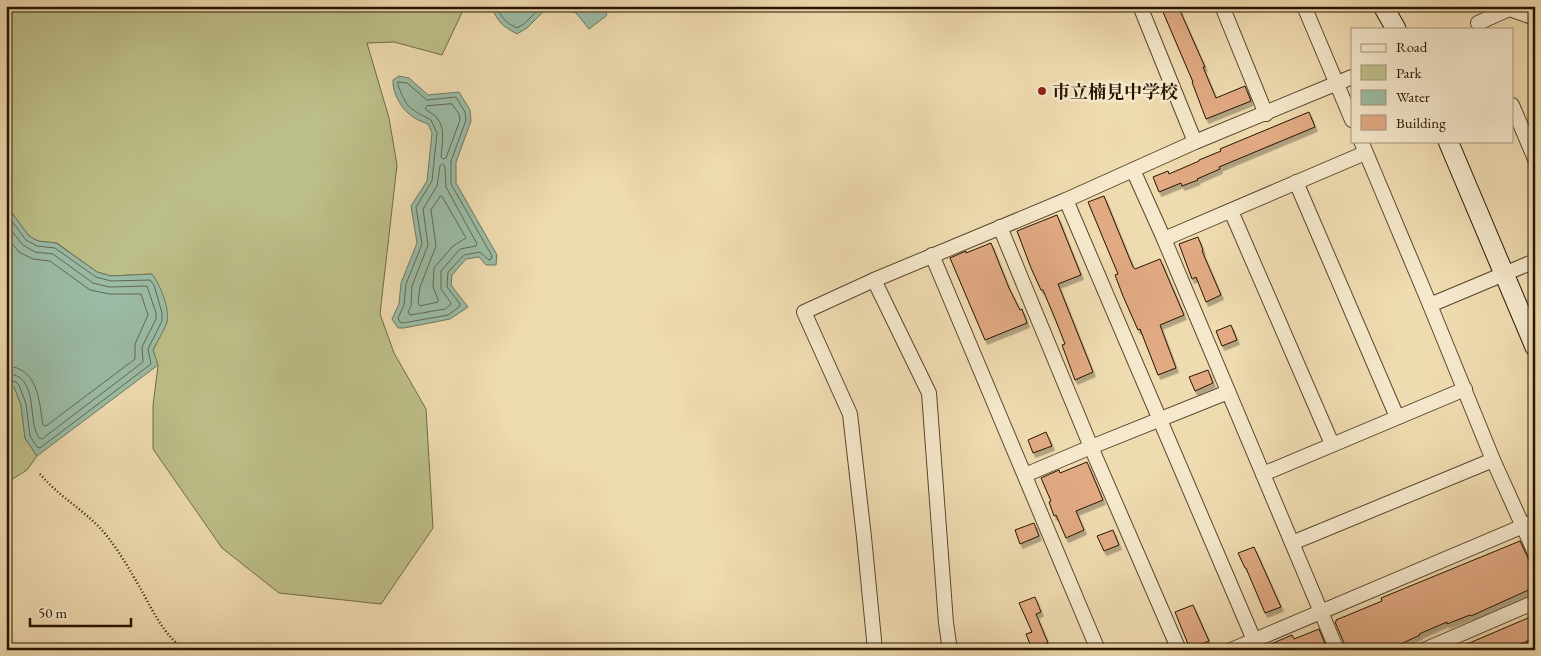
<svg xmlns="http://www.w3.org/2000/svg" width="1541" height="656" viewBox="0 0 1541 656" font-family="'EB Garamond','Noto Serif JP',serif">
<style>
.green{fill:#bdbf88;stroke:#726a44}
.water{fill:#9bbca6;stroke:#6d7964}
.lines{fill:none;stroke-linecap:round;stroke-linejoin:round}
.shore{stroke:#616853;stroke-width:1}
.building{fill:#e1aa83;stroke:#271500;filter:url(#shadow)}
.street-casing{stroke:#59462c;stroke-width:16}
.secondary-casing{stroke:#271500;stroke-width:21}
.path{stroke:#271500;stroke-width:2.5;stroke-dasharray:1 2.5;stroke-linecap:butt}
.street{stroke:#f5e8cc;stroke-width:14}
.secondary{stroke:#f5e8cc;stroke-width:19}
.poi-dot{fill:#8f2418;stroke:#f5e8cc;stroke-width:2}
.labels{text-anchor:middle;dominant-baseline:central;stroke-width:5;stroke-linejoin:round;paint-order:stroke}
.poi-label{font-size:18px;font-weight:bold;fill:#271500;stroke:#f5e8cc;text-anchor:start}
</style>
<defs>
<filter id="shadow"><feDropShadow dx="2.5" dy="4.5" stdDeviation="0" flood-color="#0004"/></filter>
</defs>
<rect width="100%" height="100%" fill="#efdbb0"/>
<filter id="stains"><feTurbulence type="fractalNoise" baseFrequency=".004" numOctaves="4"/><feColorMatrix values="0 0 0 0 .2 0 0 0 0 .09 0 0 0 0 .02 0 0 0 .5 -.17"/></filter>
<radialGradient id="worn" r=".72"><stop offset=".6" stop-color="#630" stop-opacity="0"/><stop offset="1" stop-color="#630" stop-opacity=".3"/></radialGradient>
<g class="green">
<polygon points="6,6 465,6 442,55 394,42 367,43 389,118 397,165 380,314 394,353 426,409 433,528 381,604 279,593 222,548 153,449 153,405 158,366 153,350 167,322 152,274 111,276 97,272 57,243 38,241 29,236 6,205"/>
<polygon points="6,384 14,386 21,405 25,438 37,456 27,470 6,483"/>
</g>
<g class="water">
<path d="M491 6H549L527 28 517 34C502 26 498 22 491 6Z"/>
<polygon points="556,6 608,6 606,16 589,29 576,13"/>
<path d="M399 76 409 78 428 95 459 92 470 110 471 121 456 162V183L497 255 496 265H486L479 257 466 259 452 275 451 285 468 307 450 319 404 328H398L392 319 399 304 401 283 417 243 411 206 427 181 432 133 428 124C423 122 417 120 413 117 402 110 392 93 393 80Z"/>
<path d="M6 205 29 236 38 241 56 243 97 272 111 276 152 274C160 284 170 309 167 322 164 331 157 342 153 350L158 365 37 456 25 438 21 405 14 387 6 384Z"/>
</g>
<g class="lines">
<g class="shore">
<path d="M496 6C501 17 506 23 517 28L524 24 542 6"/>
<path d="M398 82 407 83 427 100 456 97 465 112 466 120 451 161V184L492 256 491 259 489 260 480 252 464 255 448 272 447 287 460 304 459 307 448 315 403 323 400 322 398 318 404 305 406 284 422 244 416 207 432 181 437 133 431 120C409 108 407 109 398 85Z"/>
<path d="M452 104 459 114 460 120 446 158 443 159 441 157C442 144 446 129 437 118 434 113 428 113 425 108L427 106Z"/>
<polygon points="443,164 445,167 446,187 477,244 476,246 460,249 441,271 441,289 451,303 450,305 445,309 410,315 408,312 411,306 412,286 428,245 423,209 437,186 440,166"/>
<polygon points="441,196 443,198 466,238 453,246 434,268 433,287 438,299 438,302 420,306 418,303 420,287 436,246 431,210"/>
<polyline points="6,213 26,240 37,246 55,248 96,277 111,281 150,280 154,285 162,313 162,321 148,349 151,364 40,448 37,447 30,436 26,404 19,385 16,382 6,380"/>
<path d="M6 224 23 245 35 252 53 254 93 283 109 287 147 286 156 313V319L142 347 143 362 42 439 39 438C26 419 41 376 6 373"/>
<path d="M6 236 19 252 33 259 50 261 90 290 109 294H141L148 315 135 344V359L46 426 43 425C39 400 38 367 6 366"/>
</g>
</g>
<g class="building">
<polygon points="1175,6 1178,6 1205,67 1203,67 1216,98 1245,86 1251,101 1206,119 1192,82 1193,82 1163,12"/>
<polygon points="1309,112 1315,127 1219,167 1220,169 1197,179 1198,180 1182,186 1181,183 1159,192 1153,177 1168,171 1169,174 1199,161 1199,160 1221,151 1220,149"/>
<polygon points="1104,196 1133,267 1135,269 1160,259 1184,315 1160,325 1176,368 1158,375 1140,329 1138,330 1123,296 1115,275 1118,274 1088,202"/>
<polygon points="1057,215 1081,275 1058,284 1093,372 1075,380 1062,345 1065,344 1056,321 1043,290 1041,290 1031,268 1017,231"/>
<polygon points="1198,237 1203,250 1202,251 1221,295 1206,302 1196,277 1192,279 1179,244"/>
<polygon points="991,243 1009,288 1020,310 1022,309 1027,323 985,340 950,258 966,251 966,253"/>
<polygon points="1231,325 1237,340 1222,346 1216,331"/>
<polygon points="1208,370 1213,383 1195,391 1189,377"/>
<polygon points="1046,432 1052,446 1033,453 1028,440"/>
<polygon points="1087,462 1103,500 1076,511 1084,530 1066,538 1056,515 1054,516 1049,502 1051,501 1041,478 1059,470 1060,473"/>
<polygon points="1034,523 1039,536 1020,544 1015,530"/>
<polygon points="1113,530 1119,545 1104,551 1097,536"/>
<polygon points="1520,541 1535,573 1535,587 1471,616 1470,615 1447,624 1447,622 1419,634 1420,635 1388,650 1347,650 1335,622 1336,622 1336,620 1382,601 1381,598"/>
<polygon points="1254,547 1281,607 1265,613 1246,568 1245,568 1238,553"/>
<polygon points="1035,597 1041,612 1036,614 1048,643 1032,649 1026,634 1032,632 1019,603"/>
<polygon points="1193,605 1209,641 1190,649 1175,612"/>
<polygon points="1535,615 1535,637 1530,640 1506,650 1453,650"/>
<polygon points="1319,629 1327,649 1324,650 1257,650 1292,635 1294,639"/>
</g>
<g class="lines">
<g class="street-casing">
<g id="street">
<polyline points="1140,6 1195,142"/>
<polyline points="1222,6 1266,114"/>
<polyline points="1304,6 1352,120"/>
<polyline points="1478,23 1509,9 1535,18"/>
<polyline points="1512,105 1535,159"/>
<polyline points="1361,141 1430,305 1493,460 1535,553"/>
<polyline points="1133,170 1164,239 1337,650"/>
<polyline points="1296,182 1397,417"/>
<polyline points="1066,200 1254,640"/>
<polyline points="1231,211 1332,444"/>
<polyline points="1000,227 1091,447 1179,650"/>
<polyline points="1164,239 1365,153"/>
<polyline points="932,255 1098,650"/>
<polyline points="874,280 929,393 946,623 950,650"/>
<polyline points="1430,305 1535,261"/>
<polyline points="1263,474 1465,389"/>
<polyline points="1025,475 1091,447 1228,392"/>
<polyline points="1292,543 1493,460"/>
<polyline points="875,650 864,537 850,414 804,312 874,280 1066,200 1195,142 1352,77"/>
<polyline points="1231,650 1535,521"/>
<polyline points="1424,650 1535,602"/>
<polyline points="1531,650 1535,647"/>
</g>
</g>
<g class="secondary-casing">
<g id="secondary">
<polyline points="1383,6 1396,29"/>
<polyline points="1448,141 1535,347"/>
</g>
</g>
<path class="path" d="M40 474C60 498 88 512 107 536 121 554 133 575 144 595 155 615 165 636 185 650"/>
<use href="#street" class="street"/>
<use href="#secondary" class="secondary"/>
</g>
<circle class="poi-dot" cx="1042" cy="91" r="5"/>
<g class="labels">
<g class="poi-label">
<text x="1052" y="91">市立楠見中学校</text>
</g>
</g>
<rect width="1541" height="656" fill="none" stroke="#efdbb0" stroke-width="25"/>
<rect x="8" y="8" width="1526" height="641" fill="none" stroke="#271500" stroke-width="2.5"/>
<rect x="12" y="12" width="1516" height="631" fill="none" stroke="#271500"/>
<rect x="1351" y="28" width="162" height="115" fill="#f5e8cc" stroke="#a3947a"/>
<rect x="1361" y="44" width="25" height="8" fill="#f5e8cc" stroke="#a3947a"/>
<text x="1396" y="52" font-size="15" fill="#271500">Road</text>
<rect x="1361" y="65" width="25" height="15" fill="#bdbf88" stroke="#a3947a"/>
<text x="1396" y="78" font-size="15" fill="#271500">Park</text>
<rect x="1361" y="90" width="25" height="15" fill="#9bbca6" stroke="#a3947a"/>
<text x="1396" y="102" font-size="15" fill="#271500">Water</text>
<rect x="1361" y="115" width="25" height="15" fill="#e1aa83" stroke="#a3947a"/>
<text x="1396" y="128" font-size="15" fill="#271500">Building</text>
<path d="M30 618v8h101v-8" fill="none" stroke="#271500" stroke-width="2.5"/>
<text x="38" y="618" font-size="15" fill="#271500" stroke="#f5e8cc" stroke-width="4" paint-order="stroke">50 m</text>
<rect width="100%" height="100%" filter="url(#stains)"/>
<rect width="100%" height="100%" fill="url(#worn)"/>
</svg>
